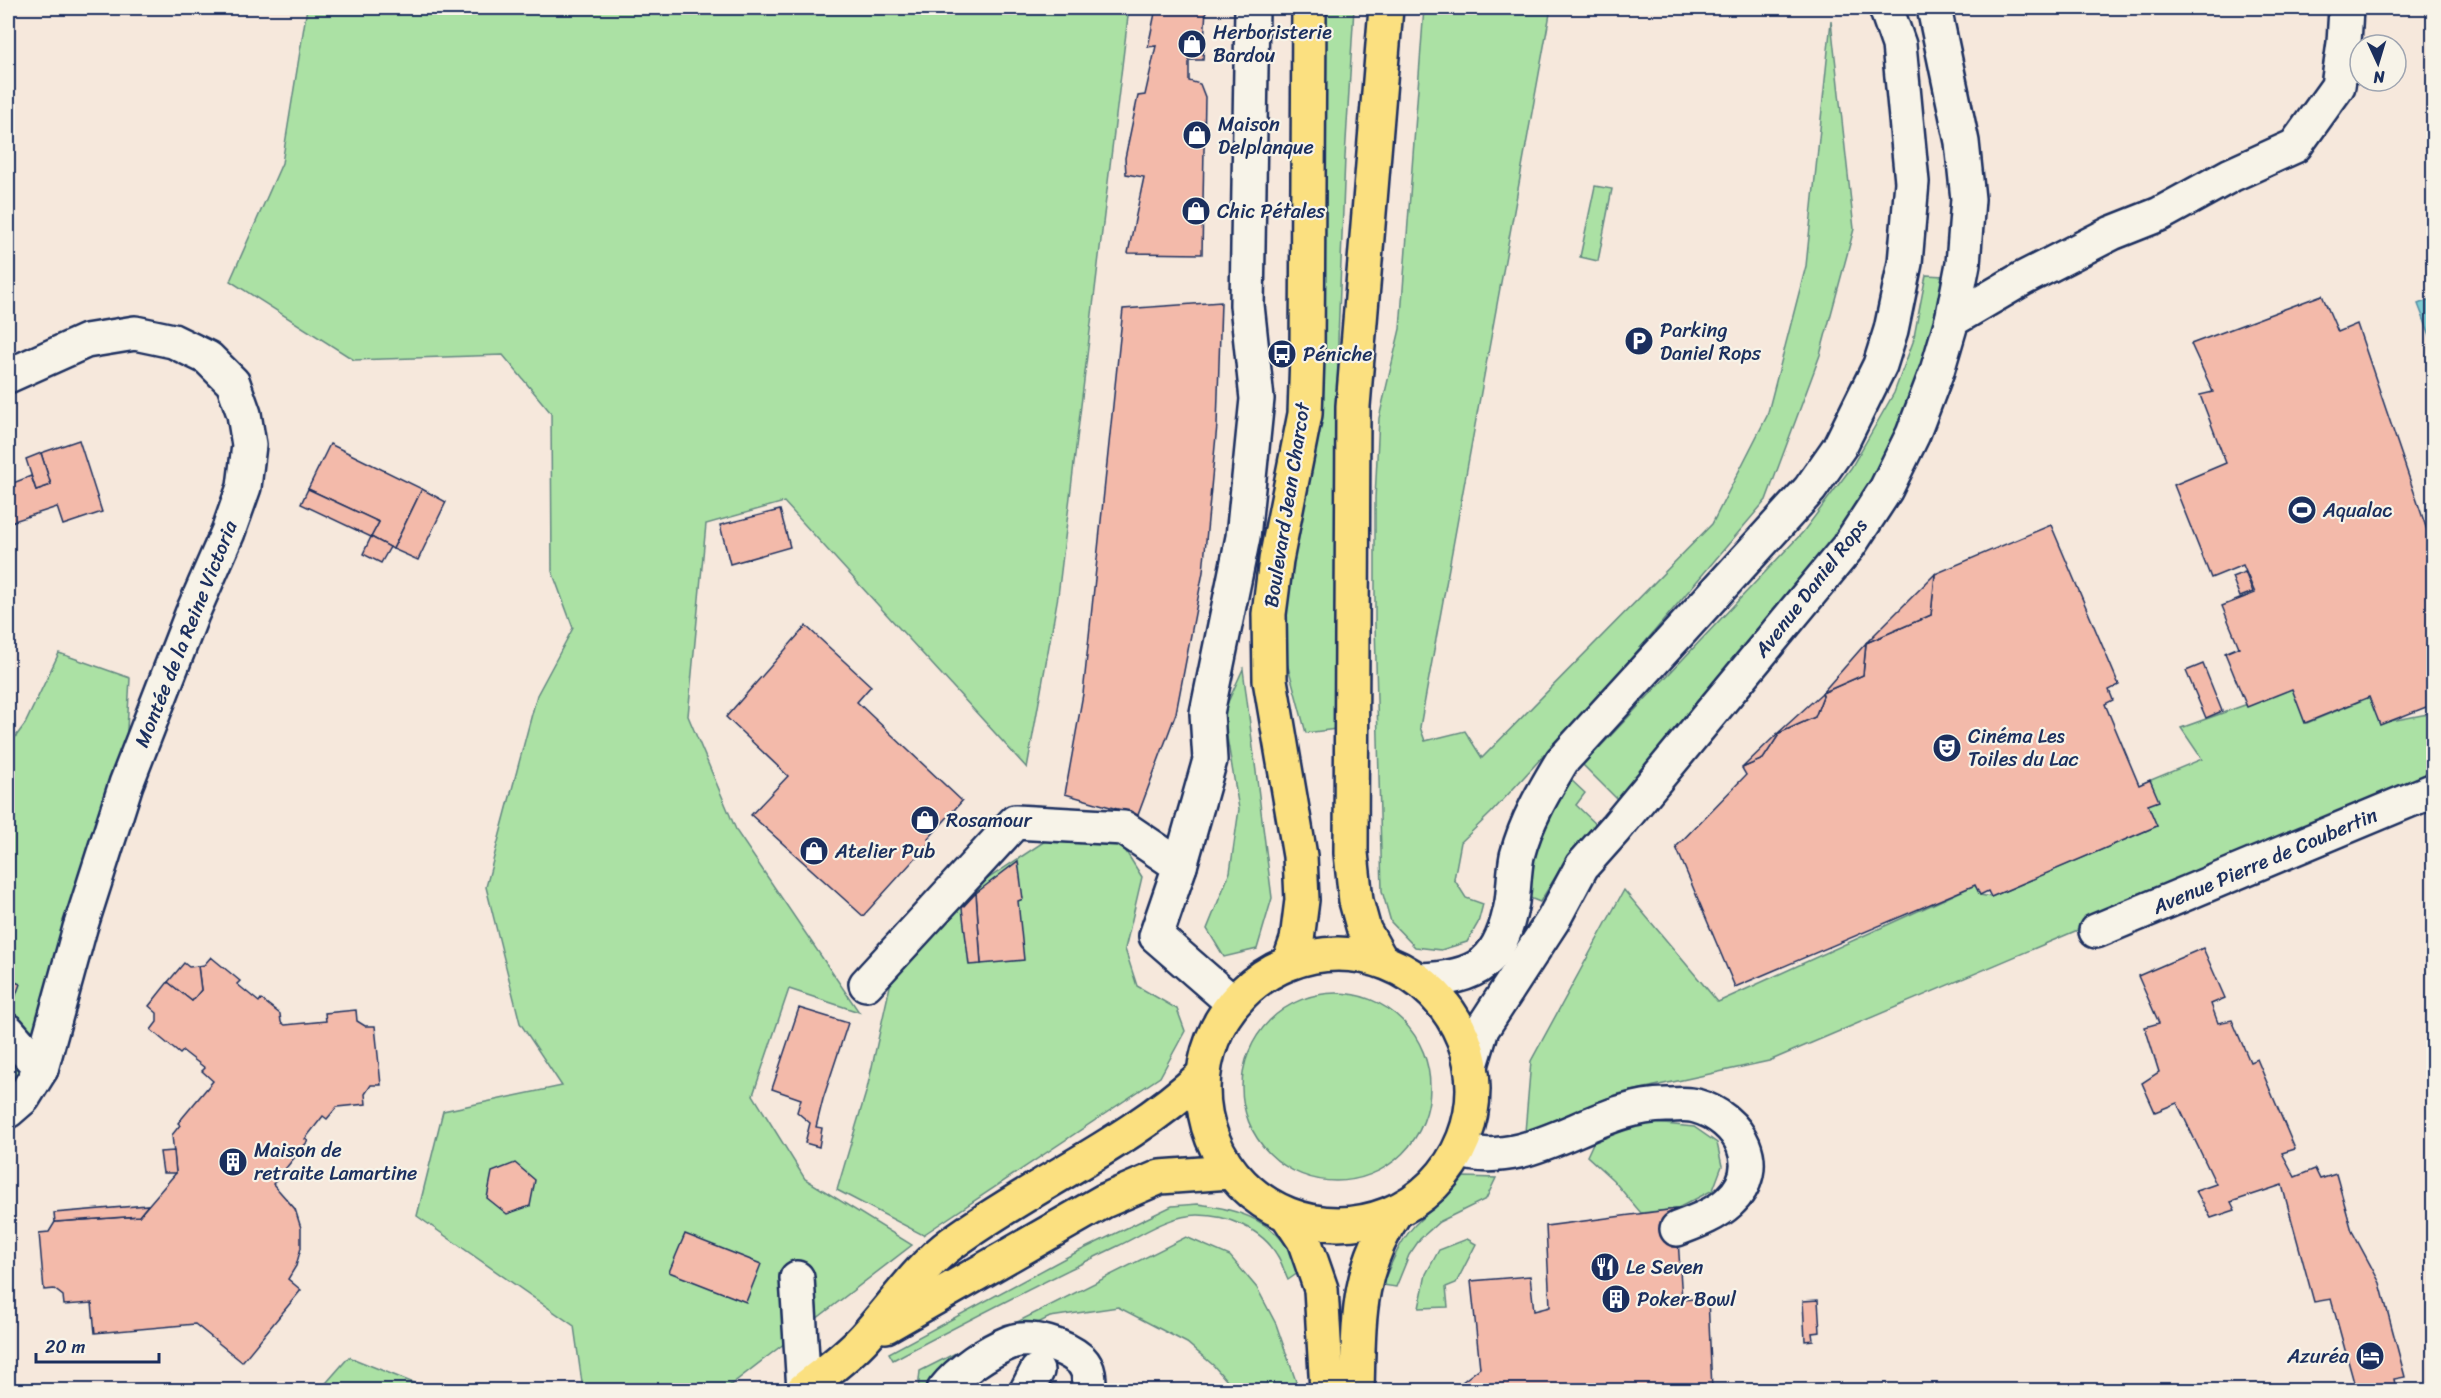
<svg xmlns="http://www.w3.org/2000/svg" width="2441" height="1398" viewBox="0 0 2441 1398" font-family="Sriracha,sans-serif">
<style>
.green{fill:#abe1a4;stroke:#638881;stroke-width:1.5}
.water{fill:#7ccdd2;stroke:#558ea4;stroke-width:1.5}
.building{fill:#f3baaa;stroke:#1b2f5e;stroke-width:1.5}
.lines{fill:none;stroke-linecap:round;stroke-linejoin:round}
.minor-casing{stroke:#1b2f5e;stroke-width:38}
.major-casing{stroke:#1b2f5e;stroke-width:38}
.minor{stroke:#f7f3e8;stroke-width:33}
.major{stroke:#fbe080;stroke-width:33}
.labels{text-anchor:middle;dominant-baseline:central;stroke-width:4.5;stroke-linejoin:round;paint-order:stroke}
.poi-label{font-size:20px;fill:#1b2f5e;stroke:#f7f3e8;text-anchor:start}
.street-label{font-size:20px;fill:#1b2f5e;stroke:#f7f3e8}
</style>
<rect width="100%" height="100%" fill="#f6e8dc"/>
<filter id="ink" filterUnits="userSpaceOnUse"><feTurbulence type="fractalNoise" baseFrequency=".0167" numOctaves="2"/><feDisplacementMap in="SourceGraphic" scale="12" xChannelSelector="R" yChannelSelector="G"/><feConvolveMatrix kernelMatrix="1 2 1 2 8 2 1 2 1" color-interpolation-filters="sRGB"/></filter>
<g filter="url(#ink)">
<g class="green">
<polygon points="307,8 1129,8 1058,596 1027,768 784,502 706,524 688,716 737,832 859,1012 789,989 753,1095 805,1179 912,1245 724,1390 583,1390 574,1326 417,1216 443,1111 562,1086 520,1023 486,887 537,695 573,628 552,571 551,413 503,355 354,360 230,281 282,163"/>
<polygon points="1323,8 1354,8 1345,157 1338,340 1336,729 1306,733 1287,663 1286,587"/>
<polygon points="1424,8 1551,8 1420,727 1425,741 1465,731 1482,758 1712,524 1767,416 1806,266 1831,21 1854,229 1820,355 1766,500 1618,674 1491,813 1461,842 1454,879 1466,898 1483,904 1478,923 1467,942 1441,950 1415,947 1391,922 1382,891 1375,624 1375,499 1379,418 1400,329"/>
<polygon points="1595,186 1612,189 1598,261 1580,257"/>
<polygon points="1926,275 1944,276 1937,333 1917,401 1853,526 1679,738 1617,799 1583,765 1803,532 1851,468 1894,393 1913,342"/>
<polygon points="59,653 130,678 123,798 45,1020 8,1096 8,747 25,724"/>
<polygon points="1243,669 1272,898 1257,949 1224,957 1207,929 1230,872 1239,809 1223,713"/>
<polygon points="2292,688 2307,723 2370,697 2381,723 2433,713 2433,775 2186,884 1769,1061 1618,1094 1525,1132 1531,1061 1624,890 1718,1002 1975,885 1980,895 1991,897 2157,826 2148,805 2158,800 2139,785 2202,759 2181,728"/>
<path d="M1569 778 1585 793 1576 805 1599 827 1559 871 1540 902 1525 896C1535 853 1543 815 1569 778Z"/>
<polygon points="1045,841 1120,842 1142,877 1125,949 1137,986 1177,1009 1185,1031 1160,1077 923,1235 837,1190 867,1089 892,977 954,901"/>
<circle cx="1336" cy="1087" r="94"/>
<polygon points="1644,1122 1694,1127 1717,1143 1722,1166 1713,1190 1676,1209 1641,1213 1613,1180 1587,1156 1594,1141"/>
<path d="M1464 1177 1496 1178 1486 1199 1439 1222 1420 1239 1409 1255 1396 1287 1382 1285C1392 1262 1401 1237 1420 1220 1437 1204 1449 1197 1464 1177Z"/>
<path d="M1198 1204C1230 1208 1269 1218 1287 1247 1292 1255 1295 1265 1298 1273L1288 1280C1284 1272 1282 1262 1277 1255 1262 1229 1227 1215 1198 1215 1170 1215 1143 1234 1118 1246 1042 1282 967 1321 893 1360L889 1353 1069 1256 1172 1206Z"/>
<polygon points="1186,1237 1230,1256 1257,1288 1276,1324 1299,1390 1235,1390 1213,1365 1187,1343 1118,1307 1050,1317 935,1373 926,1390 918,1390 920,1371"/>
<polygon points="1467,1239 1476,1244 1456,1283 1446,1287 1448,1307 1419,1308 1426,1274 1439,1250"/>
<polygon points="349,1357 431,1390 320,1390"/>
</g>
<polygon class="water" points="2433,298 2433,343 2418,304"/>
<g class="building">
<polygon points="1156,8 1206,8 1203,60 1189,60 1189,81 1200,84 1205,97 1202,254 1128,253 1144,177 1126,174 1125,158 1138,96 1145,95 1156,46 1148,47"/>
<polygon points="2322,295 2338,332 2357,324 2429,536 2434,534 2434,704 2380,725 2369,697 2305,723 2292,689 2247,707 2225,653 2239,647 2222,606 2255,593 2243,565 2211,578 2174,485 2226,463 2200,395 2213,392 2191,344"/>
<polygon points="1221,302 1217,425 1203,572 1176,713 1138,815 1065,794 1083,694 1123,309"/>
<polygon points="79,440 102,512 63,525 57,507 8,523 8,485 31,476 36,490 51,485 41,453"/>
<polygon points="330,444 422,489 393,549 371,537 379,522 308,489"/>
<polygon points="41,453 51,485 36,490 26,459"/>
<polygon points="308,489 379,522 371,537 301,504"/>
<polygon points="422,489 446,502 418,560 393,549"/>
<polygon points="780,510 790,547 730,564 720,525"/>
<polygon points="2051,525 2119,685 2109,690 2113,700 2105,704 2139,785 2150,780 2159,801 2148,805 2157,826 1991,897 1988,891 1980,895 1975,885 1735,987 1676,847 1746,775 1742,768 1763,759 1778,736 1777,734 1815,717 1823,696 1822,693 1863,675 1866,643 1931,615 1935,574"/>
<polygon points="371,537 390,547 381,563 363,554"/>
<polygon points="2245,572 2253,592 2240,597 2232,577"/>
<polygon points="1935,574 1931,615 1866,643"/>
<polygon points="806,626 871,686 857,702 962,801 928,839 931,841 863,916 751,815 788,776 726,717"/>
<polygon points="1866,643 1863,675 1822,693"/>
<polygon points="2203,664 2222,711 2206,718 2186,671"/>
<polygon points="1822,693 1823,696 1815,717 1777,734"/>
<polygon points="1777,734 1778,736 1763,759 1742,768"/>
<polygon points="1018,861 1023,899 1018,901 1024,960 981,964 976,893"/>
<polygon points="976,893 981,964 969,965 962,908"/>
<polygon points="2203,948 2225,998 2211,1004 2218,1023 2232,1020 2250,1062 2257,1059 2295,1149 2282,1153 2295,1177 2315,1169 2320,1179 2336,1174 2352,1231 2380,1283 2405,1377 2394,1379 2396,1390 2345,1390 2355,1386 2331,1299 2314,1302 2282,1185 2231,1202 2235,1210 2211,1218 2196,1191 2216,1184 2177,1103 2155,1112 2142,1083 2159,1072 2145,1027 2159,1023 2138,976"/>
<polygon points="211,957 240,981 237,984 259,1002 261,999 280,1014 281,1022 285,1025 326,1021 325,1013 356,1010 357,1021 365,1026 375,1026 381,1085 371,1085 365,1094 366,1104 337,1107 327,1119 323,1116 305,1139 308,1141 273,1184 295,1209 301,1228 301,1248 296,1266 288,1279 301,1290 242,1362 195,1324 95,1333 92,1303 64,1305 63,1296 54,1289 44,1290 39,1233 49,1232 55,1222 139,1216 176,1173 172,1135 180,1125 178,1123 213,1081 202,1071 205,1068 183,1051 180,1054 151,1030 157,1022 157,1013 149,1006 168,982 192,1001 201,990 198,966 204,965"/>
<polygon points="184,963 189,967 198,966 201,990 192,1001 168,982"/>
<polygon points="8,979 20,984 12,1006 8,1005"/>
<polygon points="799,1008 848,1023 823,1099 816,1127 822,1128 819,1147 805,1143 810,1123 797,1112 801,1099 772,1089"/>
<polygon points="174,1151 176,1173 163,1173 160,1152"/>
<polygon points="515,1163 535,1180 530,1206 507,1214 487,1198 492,1172"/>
<polygon points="148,1205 139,1216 55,1222 54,1213"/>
<polygon points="1676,1209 1682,1300 1708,1298 1712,1390 1452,1390 1480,1368 1471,1281 1530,1276 1534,1311 1550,1307 1546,1226"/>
<polygon points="685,1234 761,1264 746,1302 669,1272"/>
<polygon points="1818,1300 1820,1332 1812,1333 1813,1340 1805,1341 1803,1301"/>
</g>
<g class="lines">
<g class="minor-casing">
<g id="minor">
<polyline points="1952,320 2022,279 2112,233 2160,214 2231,175 2295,146 2338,86 2344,43 2346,8"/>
<polyline points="8,376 86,341 135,333 173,341 208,358 233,383 244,414 249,445 244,487 228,532 192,614 126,784 80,928 41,1069 23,1098 8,1111"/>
<polyline points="1180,866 1210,760 1207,713 1243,537 1257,399 1247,305 1252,8"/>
<polyline points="2096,931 2434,790"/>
<path d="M1419 980C1479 978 1501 962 1512 902 1514 887 1514 871 1517 856 1526 821 1544 791 1562 761L1810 489 1840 446 1880 365 1891 330 1905 263 1912 182 1899 45 1886 8"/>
<polyline points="866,984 1015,822 1124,828 1180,866 1156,936 1233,1003"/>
<polyline points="8,1031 41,1069"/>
<polyline points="1472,1062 1482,1029 1553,920 1582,866 1615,829 1848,547 1886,489 1913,434 1937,371 1952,320 1963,264 1968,199 1962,142 1934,8"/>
<path d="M1460 1151C1534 1171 1595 1104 1668 1105 1677 1105 1687 1103 1696 1106 1740 1118 1767 1167 1729 1202 1715 1215 1695 1222 1677 1229"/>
<polyline points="797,1278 804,1390"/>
<path d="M944 1390C960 1370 986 1352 1011 1342 1031 1335 1065 1346 1081 1360 1089 1368 1090 1380 1088 1390"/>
<polyline points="1027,1390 1037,1371"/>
</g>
</g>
<g class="major-casing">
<g id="major">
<circle cx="1338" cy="1089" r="135"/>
<polyline points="1381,960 1364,930 1356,901 1351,853 1353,406 1386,8"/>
<polyline points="1289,963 1297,940 1302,900 1300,856 1270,680 1269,614 1276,560 1305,414 1307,355 1309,8"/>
<polyline points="1288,1216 1304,1240 1321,1289 1327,1390"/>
<polyline points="886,1326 1104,1201 1160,1177 1230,1172"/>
<path d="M803 1390C824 1373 847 1357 865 1337 894 1305 918 1268 952 1243 1034 1183 1129 1144 1203 1075"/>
<path d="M1357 1390C1359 1323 1356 1272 1395 1213"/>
</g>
</g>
<use href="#minor" class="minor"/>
<use href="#major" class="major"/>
</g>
</g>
<defs>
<g id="shop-disc" transform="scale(1.5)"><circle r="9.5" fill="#1b2f5e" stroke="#f7f3e8"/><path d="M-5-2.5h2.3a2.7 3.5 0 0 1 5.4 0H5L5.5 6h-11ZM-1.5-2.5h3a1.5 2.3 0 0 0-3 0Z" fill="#fff"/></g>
<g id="parking-disc" transform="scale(1.5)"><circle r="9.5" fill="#1b2f5e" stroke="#f7f3e8"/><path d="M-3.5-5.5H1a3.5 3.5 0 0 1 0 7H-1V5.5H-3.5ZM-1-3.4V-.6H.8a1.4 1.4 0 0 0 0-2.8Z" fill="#fff"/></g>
<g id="bus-disc" transform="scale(1.5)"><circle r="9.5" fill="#1b2f5e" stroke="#f7f3e8"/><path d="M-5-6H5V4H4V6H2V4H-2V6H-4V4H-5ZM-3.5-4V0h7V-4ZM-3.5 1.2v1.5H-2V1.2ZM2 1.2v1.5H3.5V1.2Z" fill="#fff"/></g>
<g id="stadium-disc" transform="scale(1.5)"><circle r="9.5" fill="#1b2f5e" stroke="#f7f3e8"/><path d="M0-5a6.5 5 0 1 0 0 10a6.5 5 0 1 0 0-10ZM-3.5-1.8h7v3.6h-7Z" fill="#fff"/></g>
<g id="theatre-disc" transform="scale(1.5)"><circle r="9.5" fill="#1b2f5e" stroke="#f7f3e8"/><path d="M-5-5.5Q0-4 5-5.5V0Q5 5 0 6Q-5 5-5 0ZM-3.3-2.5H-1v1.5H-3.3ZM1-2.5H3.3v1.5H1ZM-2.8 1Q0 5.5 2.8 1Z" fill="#fff"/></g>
<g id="building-disc" transform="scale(1.5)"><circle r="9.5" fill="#1b2f5e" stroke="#f7f3e8"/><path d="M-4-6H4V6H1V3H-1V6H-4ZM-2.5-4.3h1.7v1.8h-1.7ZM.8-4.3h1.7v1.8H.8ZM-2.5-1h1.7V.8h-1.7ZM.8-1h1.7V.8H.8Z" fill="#fff"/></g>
<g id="restaurant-disc" transform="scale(1.5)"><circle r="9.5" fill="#1b2f5e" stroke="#f7f3e8"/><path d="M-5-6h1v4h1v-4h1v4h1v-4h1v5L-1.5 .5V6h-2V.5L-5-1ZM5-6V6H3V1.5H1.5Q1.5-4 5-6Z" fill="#fff"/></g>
<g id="hotel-disc" transform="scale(1.5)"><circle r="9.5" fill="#1b2f5e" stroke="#f7f3e8"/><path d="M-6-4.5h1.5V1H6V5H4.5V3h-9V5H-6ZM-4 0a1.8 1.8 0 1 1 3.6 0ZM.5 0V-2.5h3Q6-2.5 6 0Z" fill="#fff"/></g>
</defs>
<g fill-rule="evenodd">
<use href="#shop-disc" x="1192" y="44"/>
<use href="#shop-disc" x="1197" y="135"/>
<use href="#shop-disc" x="1196" y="211"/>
<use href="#parking-disc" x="1639" y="341"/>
<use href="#bus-disc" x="1282" y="354"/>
<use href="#stadium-disc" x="2302" y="510"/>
<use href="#theatre-disc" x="1947" y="748"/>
<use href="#shop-disc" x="925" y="820"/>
<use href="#shop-disc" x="814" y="851"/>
<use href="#building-disc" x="233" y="1162"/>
<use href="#restaurant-disc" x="1605" y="1267"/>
<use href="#building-disc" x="1616" y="1299"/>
<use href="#hotel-disc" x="2370" y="1356"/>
</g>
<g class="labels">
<g class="poi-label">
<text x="1213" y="32">Herboristerie<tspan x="1213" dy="23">Bardou</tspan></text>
<text x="1218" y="124">Maison<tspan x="1218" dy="23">Delplanque</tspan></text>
<text x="1217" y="211">Chic Pétales</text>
<text x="1660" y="330">Parking<tspan x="1660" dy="23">Daniel Rops</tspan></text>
<text x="1303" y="354">Péniche</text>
<text x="2323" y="510">Aqualac</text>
<text x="1968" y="736">Cinéma Les<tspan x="1968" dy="23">Toiles du Lac</tspan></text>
<text x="946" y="820">Rosamour</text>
<text x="835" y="851">Atelier Pub</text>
<text x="254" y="1150">Maison de<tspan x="254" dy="23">retraite Lamartine</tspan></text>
<text x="1626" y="1267">Le Seven</text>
<text x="1637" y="1299">Poker Bowl</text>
<text x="2349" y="1356" text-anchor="end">Azuréa</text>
</g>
<g class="street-label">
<text transform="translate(1287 505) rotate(-81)">Boulevard Jean Charcot</text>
<text transform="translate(1811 588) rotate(-52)">Avenue Daniel Rops</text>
<text transform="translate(186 634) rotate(-68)">Montée de la Reine Victoria</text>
<text transform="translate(2265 861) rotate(-23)">Avenue Pierre de Coubertin</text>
</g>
</g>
<rect width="2441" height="1398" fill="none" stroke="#f7f3e8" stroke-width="30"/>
<rect x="15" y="15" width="2411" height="1368" fill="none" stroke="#1b2f5e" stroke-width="2" filter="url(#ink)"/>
<g transform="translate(2378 63) rotate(176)"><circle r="28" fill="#f7f3e8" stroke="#9fa5b1" stroke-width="1.5"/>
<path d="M0-4.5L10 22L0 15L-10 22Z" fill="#1b2f5e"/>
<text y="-9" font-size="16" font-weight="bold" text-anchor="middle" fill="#1b2f5e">N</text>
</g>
<path d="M36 1353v9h123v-9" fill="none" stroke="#1b2f5e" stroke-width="3"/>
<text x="45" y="1353" font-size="18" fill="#1b2f5e" stroke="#f7f3e8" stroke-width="4.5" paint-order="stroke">20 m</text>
</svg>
